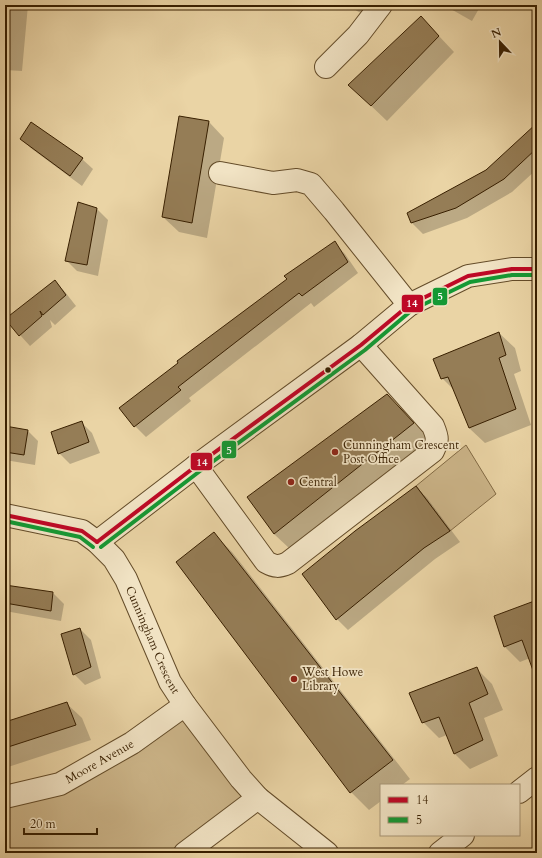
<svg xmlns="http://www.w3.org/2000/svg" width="542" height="858" viewBox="0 0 542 858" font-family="Cardo,serif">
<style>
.green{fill:#ccb589;stroke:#826a44}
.shadow{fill:#0003}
.building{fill:#957d56;stroke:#381f00}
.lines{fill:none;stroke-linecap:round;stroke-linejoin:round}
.minor-casing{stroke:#644c29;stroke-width:24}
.minor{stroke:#f1e3c4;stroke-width:22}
.bus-1-casing{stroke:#f1e3c4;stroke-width:7}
.bus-2-casing{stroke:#f1e3c4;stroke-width:7}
.bus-1{stroke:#be0826;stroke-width:4}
.bus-2{stroke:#149934;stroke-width:4}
.bus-dot{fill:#381f00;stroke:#f1e3c4;stroke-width:1.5}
.poi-dot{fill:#8f2418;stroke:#f1e3c4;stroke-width:1.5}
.labels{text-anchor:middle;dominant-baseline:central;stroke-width:3.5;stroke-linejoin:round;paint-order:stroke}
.poi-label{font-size:12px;fill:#381f00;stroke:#f1e3c4;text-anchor:start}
.street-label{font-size:12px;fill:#381f00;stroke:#f1e3c4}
.line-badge{stroke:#f1e3c4;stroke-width:1.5}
.badge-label{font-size:11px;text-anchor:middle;font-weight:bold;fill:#fff}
</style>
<rect width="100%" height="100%" fill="#ead4a5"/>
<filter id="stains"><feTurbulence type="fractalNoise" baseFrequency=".005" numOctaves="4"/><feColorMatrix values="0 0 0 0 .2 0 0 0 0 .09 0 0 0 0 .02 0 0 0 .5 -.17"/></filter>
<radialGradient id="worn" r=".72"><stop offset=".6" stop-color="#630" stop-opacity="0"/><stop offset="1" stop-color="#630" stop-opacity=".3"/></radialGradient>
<g class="green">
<polygon points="466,445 496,494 450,531 416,486"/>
<polygon points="185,705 258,798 185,853 5,853 5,797 60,783"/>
</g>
<g class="shadow">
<polygon points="5,5 28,5 22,71 5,70"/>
<polygon points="347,5 377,5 369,18"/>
<polygon points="446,5 481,5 472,21 449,8"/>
<polygon points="421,17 454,52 387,121 365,100"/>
<polygon points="180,117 209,122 224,138 207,238 179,232 163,217"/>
<polygon points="5,119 7,121 5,133"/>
<polygon points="21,139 82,159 93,169 82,186 32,149"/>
<polygon points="537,139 537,169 512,192 467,218 423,234 412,223 408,214 487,171"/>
<polygon points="97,209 108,220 98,276 77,271 66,260"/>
<polygon points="334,243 345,254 358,273 314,307 311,303 189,398 191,401 146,437 135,426 288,279"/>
<polygon points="55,281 65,292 76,306 55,325 50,320 52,327 30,346 20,335"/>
<polygon points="499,333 515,348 521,371 514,374 531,425 485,443 469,428 455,391 442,378"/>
<polygon points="387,395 429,439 290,549 274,534 248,498"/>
<polygon points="81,422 92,433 100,453 70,464 59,453"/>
<polygon points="5,427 27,430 38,441 35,465 5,460"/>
<polygon points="416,487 427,498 460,542 435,559 348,630 337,619"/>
<polygon points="214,534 232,552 410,779 402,785 381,785 381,801 369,810 351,792"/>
<polygon points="5,586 53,593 64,604 61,621 5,611"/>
<polygon points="537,601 537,677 530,658 520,662 505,647"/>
<polygon points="80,629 91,640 101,678 85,685 74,674"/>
<polygon points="477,669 492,684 503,710 484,718 498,756 470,769 455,754 447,735 439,738 423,722"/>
<polygon points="66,703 82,718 91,740 5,768 5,723"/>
</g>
<g class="building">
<polygon points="421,16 439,36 371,106 348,85"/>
<polygon points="179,116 209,121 192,223 162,217"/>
<polygon points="31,122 83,158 70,176 20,139"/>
<polygon points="537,123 537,148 504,179 456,208 411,223 407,213 486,170"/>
<polygon points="78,202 97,208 87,265 65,261"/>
<polygon points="335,241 348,262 302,296 299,293 178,387 181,390 134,427 119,408 178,363 177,361 287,279 284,276"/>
<polygon points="55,280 66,295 43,315 40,311 42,316 19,336 5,319"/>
<polygon points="499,332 506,355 499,358 516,409 469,428 448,377 441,379 433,359"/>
<polygon points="387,394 414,423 274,534 247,497"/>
<polygon points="82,421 89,442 58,454 51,432"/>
<polygon points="5,426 28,430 24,455 5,452"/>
<polygon points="416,486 450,531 424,548 336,620 302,574 355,531"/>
<polygon points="214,532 393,760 350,793 176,562"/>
<polygon points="5,585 53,592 51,611 5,603"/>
<polygon points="537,600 537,676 535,676 522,640 504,647 494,616"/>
<polygon points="80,628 91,667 73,675 61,634"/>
<polygon points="477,667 488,694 469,703 483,740 454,754 439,717 422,723 409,693"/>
<polygon points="67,702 76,725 5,748 5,722"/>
</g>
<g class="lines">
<g class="minor-casing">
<g id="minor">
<polyline points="326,67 358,35 381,5"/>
<polyline points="220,173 273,183 297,180 311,184 334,211 409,305"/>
<path d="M196 466 266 562C275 567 279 567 288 563L433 451C438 440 438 438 433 426L361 345"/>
<path id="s1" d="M5 515 82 531 97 542 114 559 126 579 170 682 185 705 241 779 258 798 327 853"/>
<polyline points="97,542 196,466 361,345 409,305 468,276 512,269 537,269"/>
<polyline points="519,792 537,778"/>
<path id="s2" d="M5 797 60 784 132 743 185 705"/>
<polyline points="185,853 258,798"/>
<polyline points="440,853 463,835"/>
</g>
</g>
<use href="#minor" class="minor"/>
<g class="bus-1-casing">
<g id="bus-1">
<polyline points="5,515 82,531 97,542"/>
<polyline points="97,542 196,466 361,345 409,305 468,276 512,269 537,269"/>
</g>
</g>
<g class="bus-2-casing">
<g id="bus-2">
<polyline points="5,521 80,537 93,547"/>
<polyline points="101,547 200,471 365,350 412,310 470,282 512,275 537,275"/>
</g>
</g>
<use href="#bus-1" class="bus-1"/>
<use href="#bus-2" class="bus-2"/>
</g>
<circle class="bus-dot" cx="328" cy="370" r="3.5"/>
<g class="poi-dot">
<circle cx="335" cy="452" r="4"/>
<circle cx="291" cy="482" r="4"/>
<circle cx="294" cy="679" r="4"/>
</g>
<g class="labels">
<g class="poi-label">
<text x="343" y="445">Cunningham Crescent<tspan x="343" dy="14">Post Office</tspan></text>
<text x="299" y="482">Central</text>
<text x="302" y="672">West Howe<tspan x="302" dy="14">Library</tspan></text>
</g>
<g class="street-label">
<text stroke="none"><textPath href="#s1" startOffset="211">Cunningham Crescent</textPath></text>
<text stroke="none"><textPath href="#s2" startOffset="102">Moore Avenue</textPath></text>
</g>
</g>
<g class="line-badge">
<rect x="432" y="287" width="16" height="19" rx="4" fill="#149934"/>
<rect x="401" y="294" width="23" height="19" rx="4" fill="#be0826"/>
<rect x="221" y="440" width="16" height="19" rx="4" fill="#149934"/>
<rect x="190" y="452" width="23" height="19" rx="4" fill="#be0826"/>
</g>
<g class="badge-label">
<text x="440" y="300">5</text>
<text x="412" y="307">14</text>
<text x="229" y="454">5</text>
<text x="202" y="466">14</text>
</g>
<rect width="542" height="858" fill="none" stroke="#ead4a5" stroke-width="20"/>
<rect x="6" y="6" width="530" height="846" fill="none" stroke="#381f00" stroke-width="2"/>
<rect x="10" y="10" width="522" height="838" fill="none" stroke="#381f00"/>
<rect x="380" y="784" width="140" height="52" fill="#f1e3c4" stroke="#a79576"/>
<rect x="388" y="797" width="20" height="6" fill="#be0826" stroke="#a79576"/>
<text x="416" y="804" font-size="12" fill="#381f00">14</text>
<rect x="388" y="817" width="20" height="6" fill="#149934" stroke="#a79576"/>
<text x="416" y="824" font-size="12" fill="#381f00">5</text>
<g transform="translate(500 42) rotate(338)" stroke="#f1e3c4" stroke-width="3" paint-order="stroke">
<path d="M0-3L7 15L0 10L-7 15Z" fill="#381f00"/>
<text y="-6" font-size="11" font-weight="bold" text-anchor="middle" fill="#381f00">N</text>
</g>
<path d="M24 828v6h73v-6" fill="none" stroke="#381f00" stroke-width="2"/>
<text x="30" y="828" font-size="12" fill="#381f00" stroke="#f1e3c4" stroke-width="3" paint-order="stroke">20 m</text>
<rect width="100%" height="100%" filter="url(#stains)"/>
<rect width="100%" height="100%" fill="url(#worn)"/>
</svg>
